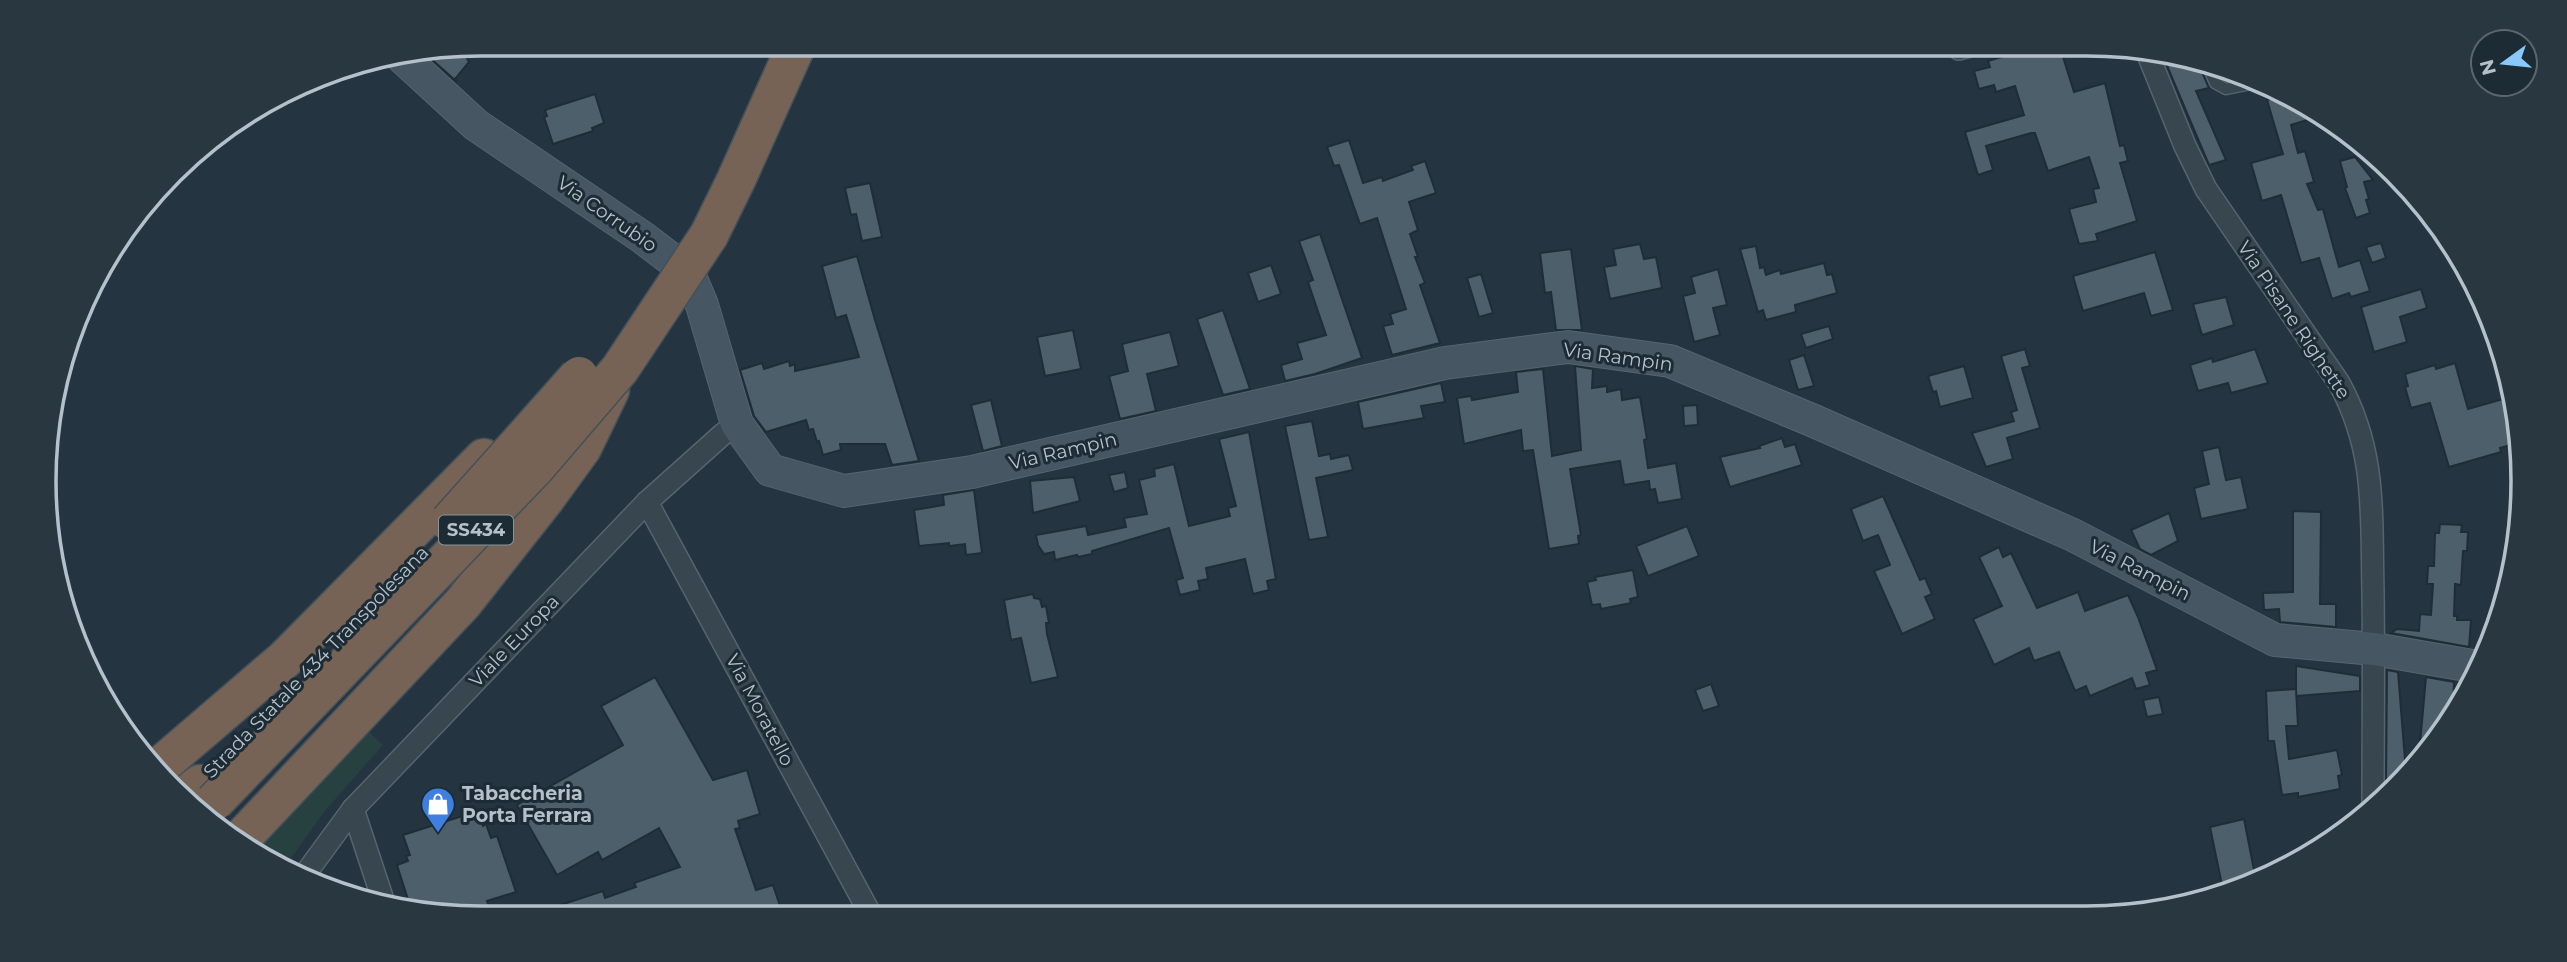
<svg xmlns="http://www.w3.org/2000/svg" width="2567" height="962" viewBox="0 0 2567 962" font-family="Montserrat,sans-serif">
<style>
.green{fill:#26413f}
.building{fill:#4d5f6b;stroke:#1f2d37;stroke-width:2}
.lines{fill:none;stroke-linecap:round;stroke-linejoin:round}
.lane-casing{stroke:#56646d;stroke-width:13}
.street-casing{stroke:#56646d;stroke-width:24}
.secondary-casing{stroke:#56646d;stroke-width:34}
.highway-casing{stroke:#43515a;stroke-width:41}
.lane{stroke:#38464f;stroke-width:10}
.street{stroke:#38464f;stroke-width:21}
.secondary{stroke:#465663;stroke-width:32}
.highway{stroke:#766355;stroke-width:38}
.highway-bridge-casing{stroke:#43515a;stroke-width:41;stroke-linecap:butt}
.highway-bridge{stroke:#766355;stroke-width:38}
.labels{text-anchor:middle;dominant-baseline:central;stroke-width:6;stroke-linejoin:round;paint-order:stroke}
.shield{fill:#1d2b35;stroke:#87949d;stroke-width:2}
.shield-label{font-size:18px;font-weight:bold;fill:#b5c1ca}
.street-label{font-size:19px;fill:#b5c1ca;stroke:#1d2b35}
.poi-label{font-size:19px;font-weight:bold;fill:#b5c1ca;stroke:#1d2b35;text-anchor:start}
.rim{fill:none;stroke:#b5c1ca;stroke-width:3.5}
</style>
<rect width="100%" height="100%" fill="#243440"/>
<polygon class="green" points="360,723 383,745 324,812 287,864 247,844"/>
<g class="building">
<polygon points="2045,44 2059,44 2074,92 2105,83 2120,146 2124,145 2128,161 2120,163 2137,221 2096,234 2098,241 2079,244 2069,209 2096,202 2093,189 2099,188 2089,157 2048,171 2035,133 2031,133 1986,146 1993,170 1978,175 1965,132 2024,115 2015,86 1996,92 1994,85 1979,89 1974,71 1990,67 1988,61"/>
<polygon points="461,47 469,62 455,79 457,82 427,55 431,52"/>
<polygon points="2162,54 2199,59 2199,65 2209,88 2196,91 2226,160 2209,165"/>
<polygon points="2217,67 2239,78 2227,81 2221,77"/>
<polygon points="595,94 604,123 592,128 593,131 553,144 544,117 547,116 545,110"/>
<polygon points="2277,97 2317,117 2291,125 2298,153 2305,151 2314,182 2307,184 2318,210 2323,209 2339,267 2360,260 2370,291 2351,297 2349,293 2332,299 2319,258 2301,263 2281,195 2262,201 2251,163 2283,154 2267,100"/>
<polygon points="1349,140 1363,183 1382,177 1383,181 1413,170 1411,166 1425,161 1436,193 1409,202 1418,230 1410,234 1418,257 1415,257 1425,283 1420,285 1440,343 1392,355 1383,326 1393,324 1390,314 1406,309 1377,218 1360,224 1339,165 1334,166 1327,147"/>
<polygon points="2355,157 2373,180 2364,182 2369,199 2366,200 2370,213 2356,218 2345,188 2347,187 2340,161"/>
<polygon points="870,183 882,237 862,241 856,214 851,215 845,188"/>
<polygon points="1320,234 1362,358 1315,374 1285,381 1281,365 1302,359 1297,343 1326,335 1308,282 1313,280 1299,241"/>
<polygon points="2381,243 2386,258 2372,263 2366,247"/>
<polygon points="1640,244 1644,259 1656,257 1662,288 1610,299 1604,267 1616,265 1613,249"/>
<polygon points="1756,246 1760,268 1764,267 1766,275 1780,270 1781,274 1824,263 1827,275 1832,274 1837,293 1795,305 1796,312 1766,320 1763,310 1758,312 1740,249"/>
<polygon points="1571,249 1582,330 1556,330 1551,292 1545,293 1540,253"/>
<polygon points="2155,252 2173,310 2151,316 2144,293 2083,311 2073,276"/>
<polygon points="857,256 875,320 919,461 892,465 885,444 840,444 841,450 823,455 819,441 817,442 813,429 809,430 806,420 766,432 754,416 740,370 762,363 764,369 789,361 790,366 795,364 795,371 859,357 846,315 836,318 822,266"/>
<polygon points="1271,265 1281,294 1258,302 1248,273"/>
<polygon points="1718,269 1727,305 1713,308 1720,335 1694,342 1683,296 1695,293 1691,277"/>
<polygon points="1481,274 1493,313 1479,317 1467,278"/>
<polygon points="2421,289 2427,308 2400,317 2407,342 2374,352 2361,307"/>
<polygon points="2226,297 2234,325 2202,335 2193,304"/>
<polygon points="1223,310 1250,389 1223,395 1197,319"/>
<polygon points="1829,326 1833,339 1806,348 1801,334"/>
<polygon points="1073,330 1081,369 1045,376 1037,337"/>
<polygon points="1170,332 1179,366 1147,374 1156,411 1120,419 1109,376 1128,371 1122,344"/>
<polygon points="2025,349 2030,366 2022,368 2040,428 2007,438 2013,459 1986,467 1972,433 2014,421 2011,412 2017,410 2001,356"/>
<polygon points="2255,349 2268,383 2231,393 2228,383 2198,391 2190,365 2212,358 2213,362"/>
<polygon points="1804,355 1814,386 1798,390 1789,360"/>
<polygon points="2455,363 2468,409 2510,397 2520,424 2518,443 2500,448 2501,452 2449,467 2430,403 2411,408 2405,387 2408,386 2405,374 2435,365 2436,369"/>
<polygon points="1575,366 1593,369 1592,388 1607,386 1607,392 1621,389 1622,400 1640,397 1647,439 1644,440 1648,468 1676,463 1682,499 1658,503 1655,489 1650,490 1649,481 1624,485 1620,461 1570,469 1581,535 1578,536 1579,544 1549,549 1533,450 1523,451 1521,430 1464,444 1457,398 1471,396 1472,400 1518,392 1516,372 1543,369 1552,456 1581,450"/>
<polygon points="1964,366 1973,398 1940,407 1936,391 1933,392 1928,376"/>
<polygon points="1441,383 1445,402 1421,406 1424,418 1363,429 1358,402"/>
<polygon points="991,400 1002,446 983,451 971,405"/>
<polygon points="1697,405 1698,425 1684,426 1683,406"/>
<polygon points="1312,421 1319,456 1330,454 1331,459 1349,455 1353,470 1316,478 1328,537 1309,540 1285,426"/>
<polygon points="1249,432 1276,579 1267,581 1269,590 1253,594 1245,559 1206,568 1208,579 1198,581 1200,590 1180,595 1176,580 1183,578 1169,528 1092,551 1092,554 1078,557 1077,555 1055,560 1054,552 1044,554 1038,545 1036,535 1086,526 1088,535 1126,527 1124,518 1147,514 1139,480 1155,476 1154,469 1174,464 1189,526 1230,516 1228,508 1236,506 1219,439"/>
<polygon points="1782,438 1785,447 1795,444 1802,465 1730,487 1720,457 1760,448 1759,446"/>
<polygon points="2219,447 2226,480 2241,477 2248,509 2201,519 2194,488 2209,484 2202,451"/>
<polygon points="1125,472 1128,488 1114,492 1109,475"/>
<polygon points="1074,477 1080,501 1033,513 1030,481"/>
<polygon points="974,490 982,553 966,555 965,544 949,546 949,543 919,546 914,510 944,505 943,495"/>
<polygon points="1883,496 1920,580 1925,578 1932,594 1925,597 1935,619 1902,634 1874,571 1890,565 1878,535 1863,541 1851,509"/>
<polygon points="2293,511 2321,512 2320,604 2336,604 2336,627 2280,622 2279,609 2264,610 2263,593 2293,592"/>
<polygon points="2169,513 2178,541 2151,555 2140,549 2131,530"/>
<polygon points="2440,524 2462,525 2461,532 2468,532 2467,551 2463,551 2461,585 2455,584 2454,616 2457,616 2457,620 2471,620 2469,647 2391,633 2397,629 2419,631 2420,614 2431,615 2433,584 2427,584 2428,566 2434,566 2435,533 2439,533"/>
<polygon points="1687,526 1699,556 1648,576 1636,546"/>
<polygon points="1999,547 2003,557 2011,553 2037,608 2078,592 2085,611 2128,595 2138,617 2157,670 2146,673 2150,685 2136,689 2132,678 2090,696 2086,686 2075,691 2059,652 2034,661 2029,648 1994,665 1973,619 2002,606 1979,557"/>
<polygon points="1633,570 1638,597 1630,599 1631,603 1601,609 1600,604 1592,605 1587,582 1596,580 1595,577"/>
<polygon points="1033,594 1034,598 1040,599 1042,607 1046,606 1049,623 1046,623 1047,634 1058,677 1031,683 1021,638 1011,640 1004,600"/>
<polygon points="2296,666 2360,676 2360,691 2296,696"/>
<polygon points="2387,670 2398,672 2406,772 2398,781 2386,782"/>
<polygon points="655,677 713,780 747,770 760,814 738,821 740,828 735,829 756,890 773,885 784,918 531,918 530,915 603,891 605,898 636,887 634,883 680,867 659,828 602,860 598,852 557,875 517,805 623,745 601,706"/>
<polygon points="2426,677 2454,682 2453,710 2449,709 2448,721 2419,755"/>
<polygon points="1711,684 1719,706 1703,711 1695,690"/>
<polygon points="2296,689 2298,726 2286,726 2289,759 2337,750 2342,775 2338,776 2340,789 2298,797 2298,793 2282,795 2274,741 2268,741 2266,691"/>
<polygon points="2159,697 2163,714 2147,717 2143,700"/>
<polygon points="478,811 483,826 486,824 491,838 497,836 516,892 487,901 491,912 475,917 472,917 469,907 448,914 411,909 397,865 408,861 406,856 410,855 403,835"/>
<polygon points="2244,819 2256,880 2223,890 2210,827"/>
</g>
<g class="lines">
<g class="lane-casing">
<polyline id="lane" points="2206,62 2215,83 2226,89 2251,84"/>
</g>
<g class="street-casing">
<g id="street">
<polyline points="1959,49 1977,44"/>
<path d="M2147 52 2185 146 2206 189 2339 383C2377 452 2371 515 2373 591 2374 664 2373 737 2373 811"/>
<polyline points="647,502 872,917"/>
<polyline points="353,809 385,906"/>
<polyline points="306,873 353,809 647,502 723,434 737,424"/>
</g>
</g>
<g class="secondary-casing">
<polyline id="secondary" points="402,57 476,125 642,237 688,272 702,305 737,424 770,470 844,491 972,472 1445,363 1568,347 1670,361 1814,421 2073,535 2275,640 2374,649 2478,667"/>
</g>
<g class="highway-casing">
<g id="highway">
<polyline points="709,235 736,180 797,44"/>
<polyline points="158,768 285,659 484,458"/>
<polyline points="185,796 200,784"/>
<polyline points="240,840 463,603 545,499 582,448 610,390"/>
</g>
</g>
<use href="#lane" class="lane"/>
<use href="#street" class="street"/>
<use href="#secondary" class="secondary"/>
<use href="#highway" class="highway"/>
<g class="highway-bridge-casing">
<g id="highway-bridge">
<polyline points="449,522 579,376"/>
<polyline points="214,802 536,467 620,369 709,235"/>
</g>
</g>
<use href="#highway-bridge" class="highway-bridge"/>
</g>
<defs>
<g id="shop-pin" transform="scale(1.75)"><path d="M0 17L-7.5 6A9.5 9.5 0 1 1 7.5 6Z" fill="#3f7fe0" stroke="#1d2b35"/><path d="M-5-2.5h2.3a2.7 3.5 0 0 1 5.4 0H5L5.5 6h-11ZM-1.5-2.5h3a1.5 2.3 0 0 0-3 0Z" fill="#fff"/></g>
</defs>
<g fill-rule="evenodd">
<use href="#shop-pin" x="438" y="804"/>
</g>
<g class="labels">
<rect class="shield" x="439" y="515.5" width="74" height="29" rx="5"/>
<g class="shield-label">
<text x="476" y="530">SS434</text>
</g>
<g class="street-label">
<text transform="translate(607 214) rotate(35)">Via Corrubio</text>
<text transform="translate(2294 320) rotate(56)">Via Pisane Righette</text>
<text transform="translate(1618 357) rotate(8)">Via Rampin</text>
<text transform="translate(1063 451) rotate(-13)">Via Rampin</text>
<text transform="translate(2140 570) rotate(27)">Via Rampin</text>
<text transform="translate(514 641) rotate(-46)">Viale Europa</text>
<text transform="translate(316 662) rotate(-46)">Strada Statale 434 Transpolesana</text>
<text transform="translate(760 710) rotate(62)">Via Moratello</text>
</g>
<g class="poi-label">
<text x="462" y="793">Tabaccheria<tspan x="462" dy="22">Porta Ferrara</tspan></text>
</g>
</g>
<path d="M0 0H2567V962H0ZM481 56H2086A425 425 0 0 1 2511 481V481A425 425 0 0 1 2086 906H481A425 425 0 0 1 56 481V481A425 425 0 0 1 481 56Z" fill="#293741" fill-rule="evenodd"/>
<path class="rim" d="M481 56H2086A425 425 0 0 1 2511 481V481A425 425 0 0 1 2086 906H481A425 425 0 0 1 56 481V481A425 425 0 0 1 481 56Z"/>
<g transform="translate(2504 63) rotate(255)"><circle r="33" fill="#1d2b35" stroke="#5a6771" stroke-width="2"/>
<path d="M0-5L12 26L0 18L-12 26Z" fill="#89c8fa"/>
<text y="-10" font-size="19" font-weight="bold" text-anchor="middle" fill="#b5c1ca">N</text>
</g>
</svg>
